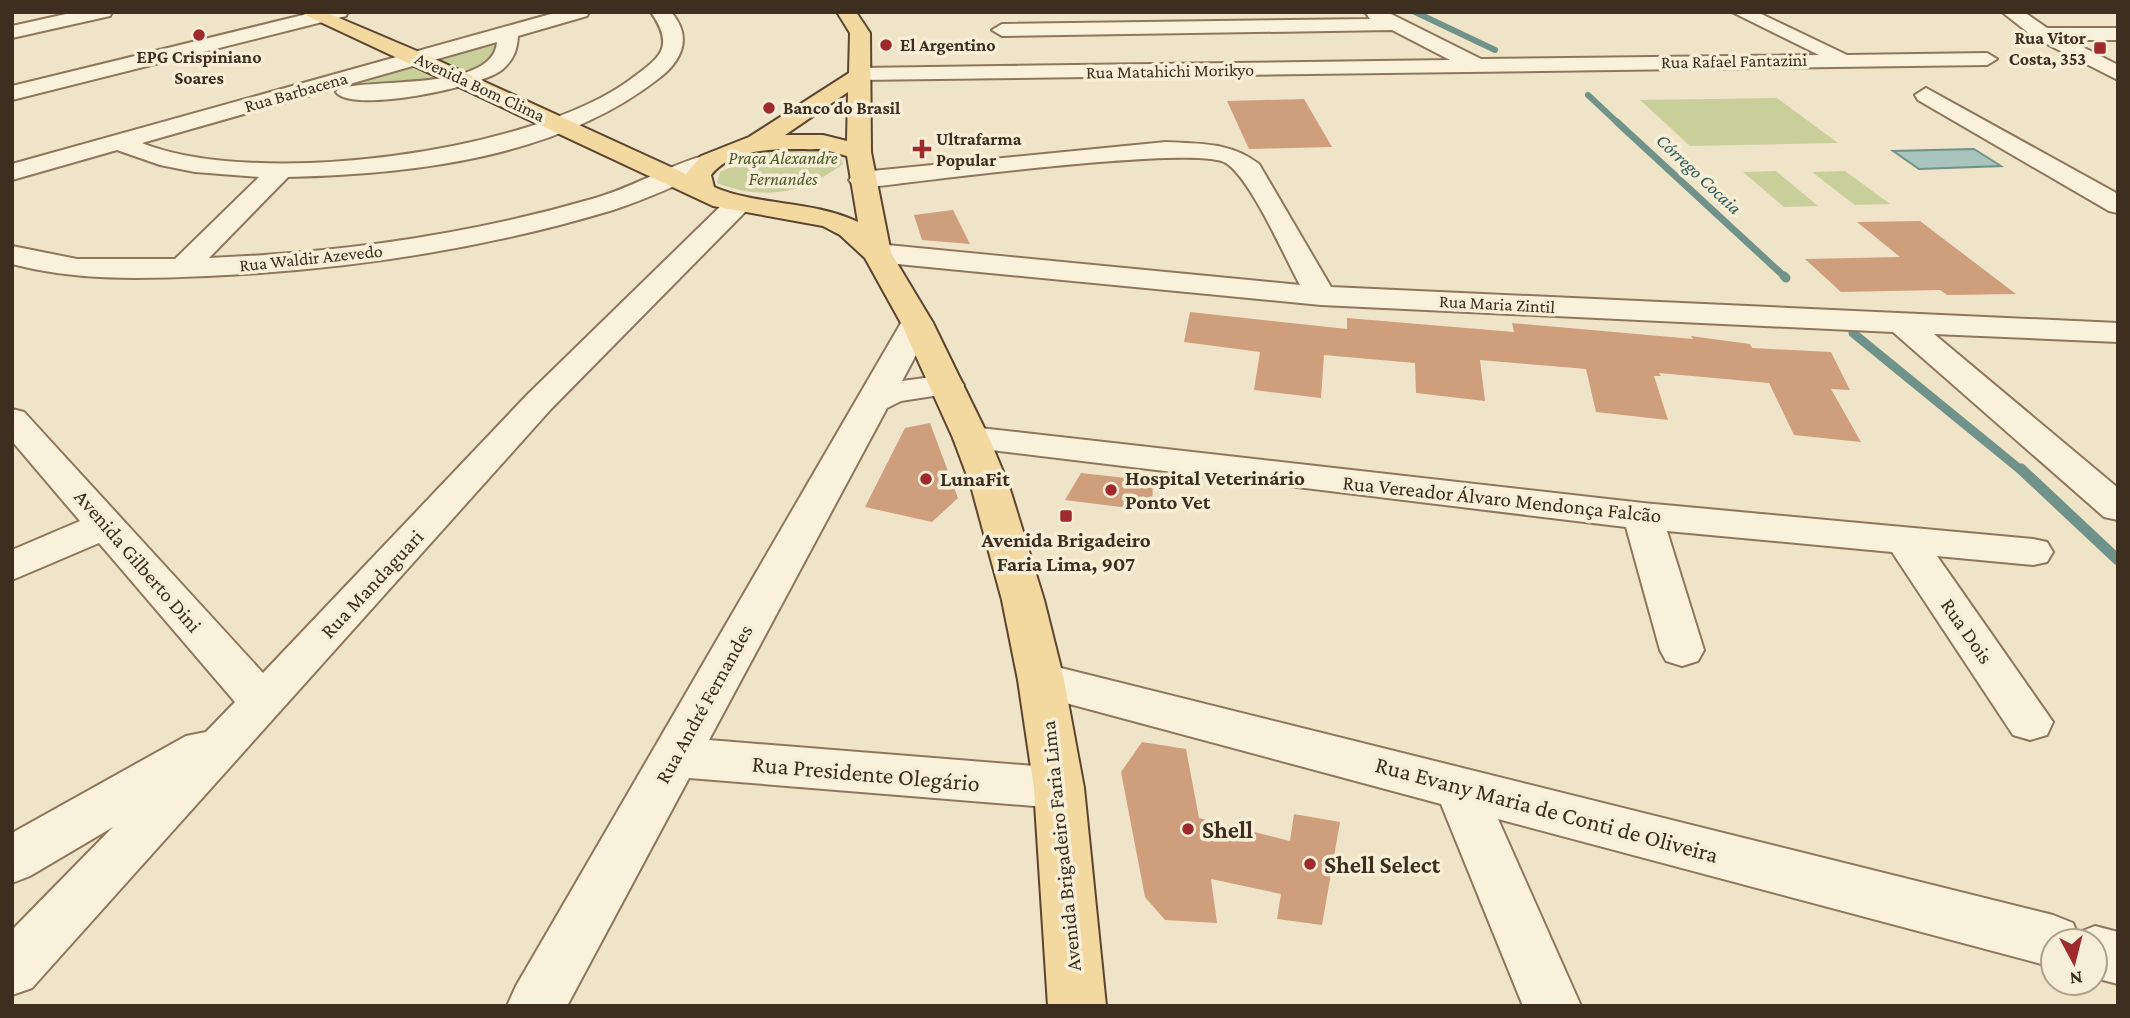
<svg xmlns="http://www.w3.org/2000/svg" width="2130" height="1018" viewBox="0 0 2130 1018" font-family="'Crimson Pro',serif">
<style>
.green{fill:#c9cf9b}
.water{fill:#a9c4bc;stroke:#6f938a;stroke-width:2}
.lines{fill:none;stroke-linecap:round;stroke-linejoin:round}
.stream-far3{stroke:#6f938a;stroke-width:6}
.stream-far2{stroke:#6f938a;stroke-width:7}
.stream-far1{stroke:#6f938a;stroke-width:9}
.stream{stroke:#6f938a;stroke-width:11}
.building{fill:#cf9f7d}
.minor-casing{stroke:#8d765c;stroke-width:4}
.major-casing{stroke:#5b4430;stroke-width:4}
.minor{fill:#faf1dc;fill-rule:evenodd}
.major{fill:#f3d9a0;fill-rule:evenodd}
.poi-dot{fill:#9e2a2b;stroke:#f7eed8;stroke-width:2.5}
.labels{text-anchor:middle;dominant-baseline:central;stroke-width:7;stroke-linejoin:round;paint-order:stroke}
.far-poi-label{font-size:18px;font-weight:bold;fill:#3d2e20;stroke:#f7eed8;text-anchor:start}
.far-street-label{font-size:18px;fill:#3d2e20;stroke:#f7eed8}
.far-park-label{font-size:18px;font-style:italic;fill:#4d5a26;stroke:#f7eed8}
.far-water-label{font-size:19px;font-style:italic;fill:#2f5d5a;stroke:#f7eed8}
.poi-label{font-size:21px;font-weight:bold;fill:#3d2e20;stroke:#f7eed8;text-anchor:start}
.street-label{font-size:21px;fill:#3d2e20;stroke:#f7eed8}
.near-street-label{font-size:24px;fill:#3d2e20;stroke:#f7eed8}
.near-poi-label{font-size:24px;font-weight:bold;fill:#3d2e20;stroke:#f7eed8;text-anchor:start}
</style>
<rect width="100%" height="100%" fill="#f0e4c8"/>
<g class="green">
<path d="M492 41 498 49C496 53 493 59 489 62 462 89 366 87 329 86Z"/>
<polygon points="1777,98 1838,143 1690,146 1640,100"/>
<path d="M778 145H811L840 155 843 164C802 194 765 201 717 183L720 172Z"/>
<polygon points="1776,171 1818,206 1784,207 1743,172"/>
<polygon points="1845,171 1890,204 1855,205 1812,172"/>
</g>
<polygon class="water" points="1974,149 2001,166 1919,169 1893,151"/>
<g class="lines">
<g class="stream-far3">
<polyline points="1415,12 1495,50"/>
<polyline points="1588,95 1619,124"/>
</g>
<polyline class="stream-far2" points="1617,122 1786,278"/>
<g class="stream-far1">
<polyline points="1784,276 1786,278"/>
<polyline points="1853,333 2022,471"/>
</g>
<polyline class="stream" points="2021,469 2118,560"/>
</g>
<g class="building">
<polygon points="1304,99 1332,147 1249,149 1227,101"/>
<polygon points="953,210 970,244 922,240 914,215"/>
<polygon points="1920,221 2016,294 1947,295 1940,290 1841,292 1805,259 1900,257 1857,222"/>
<polygon points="1190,312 1347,329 1347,318 1514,332 1512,323 1693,339 1691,336 1750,344 1752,348 1831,352 1850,390 1831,389 1861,442 1794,435 1769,383 1659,373 1661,376 1654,376 1668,420 1596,412 1586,369 1480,360 1485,401 1416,393 1415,363 1324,355 1321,398 1254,390 1260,352 1184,342"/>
<polygon points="930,423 958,498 932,522 865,507 905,428"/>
<polygon points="1081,473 1153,481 1152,511 1065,500"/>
<polygon points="1142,742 1186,749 1199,818 1290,841 1294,814 1340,822 1322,925 1277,919 1281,894 1211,879 1217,923 1165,920 1145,897 1121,772"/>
</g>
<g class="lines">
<g class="minor-casing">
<g id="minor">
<polygon points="75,12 112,12 110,16 12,38 12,26"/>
<polygon points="315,12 348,12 346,16 12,100 12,86"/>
<path d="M558 12H589L587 16 518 36C517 50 514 59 503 69 483 87 351 114 336 92 348 75 494 96 497 42L142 143C256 189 532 153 631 79 661 57 675 47 651 12H671C693 37 682 61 658 79 556 158 414 174 288 177L209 258C338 253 468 235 592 199 632 188 668 165 707 155L716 158 720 163 716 168C682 182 648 199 613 210 481 250 344 270 207 276 141 279 76 281 12 264V246L77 259H175L259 177 195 172 160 165 117 150 12 180V164Z"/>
<polygon points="1365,12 1387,12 1481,59 1819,55 1732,12 1757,12 1847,55 1987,53 1997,59 1987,65 859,80 848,74 859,68 1450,60 1392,30 1002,36 992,30 1002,24 1370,19"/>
<polygon points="2002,12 2024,12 2047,28 2118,28 2118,40 2069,40 2118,65 2118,80 2035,38"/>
<polygon points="1926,88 2118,194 2118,213 2109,211 1918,100 1915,95"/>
<path d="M1166 142C1201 144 1230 142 1259 164L1331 287 2118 323V342L1934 334 2118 488V520L2104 517 1893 332 1321 305 877 262 867 259 863 253 867 247 877 244 1300 285C1284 256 1251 179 1226 163 1197 144 915 182 862 188L853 185 849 180 853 175 862 172Z"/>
<polygon points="738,196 747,198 751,204 747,210 551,409 32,988 12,995 12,930 113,827 30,876 12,883 12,833 186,736 206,732 235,702 99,543 12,580 12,550 80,521 12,441 12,409 24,412 263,673 527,395 729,198"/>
<polygon points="917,314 928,316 933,323 902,381 947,375 959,378 964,385 959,392 901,401 887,408 709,740 1059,768 1076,774 1084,788 1076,802 1059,808 689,778 567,1006 507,1006 516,986 901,323 906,316"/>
<polygon points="971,427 1643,503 2033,539 2047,542 2053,552 2047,562 2033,565 1937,556 2053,722 2047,735 2030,740 2013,735 1892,552 1667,531 1704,650 1698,661 1682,666 1666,661 1660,650 1626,527 958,446 953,438 958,430"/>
<polygon points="1041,663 2053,915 2073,923 2077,933 2095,926 2118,932 2118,984 2095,978 2095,941 2053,941 2053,967 1498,819 1581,1006 1523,1006 1441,804 1025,692 1018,680 1025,668"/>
</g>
</g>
<g class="major-casing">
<path id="major" d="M299 12H325L424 54 686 174 701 156 749 137 849 73 850 33 837 12H856L870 33 871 152 891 253 933 323 989 438 1009 486 1044 600 1064 680 1084 788 1106 1006H1048L1034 788 1018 680 1002 600 971 486 953 438 901 323 865 258 840 235 823 226 713 206ZM848 92 847 141 823 135H785ZM822 149 847 156 858 222C812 200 757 206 714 187L711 175C736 144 786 150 822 149Z"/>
</g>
<use href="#minor" class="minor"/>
<use href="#major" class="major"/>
</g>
<g class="poi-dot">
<circle cx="199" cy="35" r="7"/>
<circle cx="886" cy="45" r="7"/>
<rect x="2093" y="41" width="14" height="14" rx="3.5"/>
<circle cx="769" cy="108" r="7"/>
<path d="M918.5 138.5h7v7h7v7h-7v7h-7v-7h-7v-7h7z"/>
<circle cx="926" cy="479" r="7"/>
<circle cx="1111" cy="490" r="7"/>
<rect x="1059" y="509" width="14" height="14" rx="3.5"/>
<circle cx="1188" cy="829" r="7"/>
<circle cx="1310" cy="864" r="7"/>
</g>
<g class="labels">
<g class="far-poi-label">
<text x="2086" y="38" text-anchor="end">Rua Vitor<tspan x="2086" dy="21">Costa, 353</tspan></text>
<text x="900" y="45">El Argentino</text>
<text x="199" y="57" text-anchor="middle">EPG Crispiniano<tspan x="199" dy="21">Soares</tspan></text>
<text x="783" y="108">Banco do Brasil</text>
<text x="936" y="139">Ultrafarma<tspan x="936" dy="21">Popular</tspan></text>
</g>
<g class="far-street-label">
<text transform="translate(1734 61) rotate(-1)">Rua Rafael Fantazini</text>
<text transform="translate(1170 71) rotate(-1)">Rua Matahichi Morikyo</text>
<text transform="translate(480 87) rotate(25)">Avenida Bom Clima</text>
<text transform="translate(296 92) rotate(-16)">Rua Barbacena</text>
<text transform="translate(311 258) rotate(-6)">Rua Waldir Azevedo</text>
<text transform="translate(1497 304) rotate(3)">Rua Maria Zintil</text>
</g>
<g class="far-park-label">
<text x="783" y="158">Praça Alexandre<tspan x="783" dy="21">Fernandes</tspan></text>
</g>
<g class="far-water-label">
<text transform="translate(1699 174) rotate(43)">Córrego Cocaia</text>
</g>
<g class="poi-label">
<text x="1125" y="478">Hospital Veterinário<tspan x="1125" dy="24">Ponto Vet</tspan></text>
<text x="940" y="479">LunaFit</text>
<text x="1066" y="540" text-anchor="middle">Avenida Brigadeiro<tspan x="1066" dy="24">Faria Lima, 907</tspan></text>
</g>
<g class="street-label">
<text transform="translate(1502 499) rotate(6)">Rua Vereador Álvaro Mendonça Falcão</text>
<text transform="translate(138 561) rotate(49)">Avenida Gilberto Dini</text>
<text transform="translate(372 584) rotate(-47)">Rua Mandaguari</text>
<text transform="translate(1967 631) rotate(55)">Rua Dois</text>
<text transform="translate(704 704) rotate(-61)">Rua André Fernandes</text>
<text transform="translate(1061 846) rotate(-96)">Avenida Brigadeiro Faria Lima</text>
</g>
<g class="near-street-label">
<text transform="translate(866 773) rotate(5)">Rua Presidente Olegário</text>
<text transform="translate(1547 809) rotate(15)">Rua Evany Maria de Conti de Oliveira</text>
</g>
<g class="near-poi-label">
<text x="1202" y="829">Shell</text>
<text x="1324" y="864">Shell Select</text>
</g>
</g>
<rect width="2130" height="1018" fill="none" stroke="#3d2e20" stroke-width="28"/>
<g transform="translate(2074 962) rotate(173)"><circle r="33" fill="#f7eed8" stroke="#ada18e" stroke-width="2"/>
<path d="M0-5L12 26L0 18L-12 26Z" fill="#9e2a2b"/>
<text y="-10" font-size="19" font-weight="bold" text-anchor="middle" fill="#3d2e20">N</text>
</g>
</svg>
